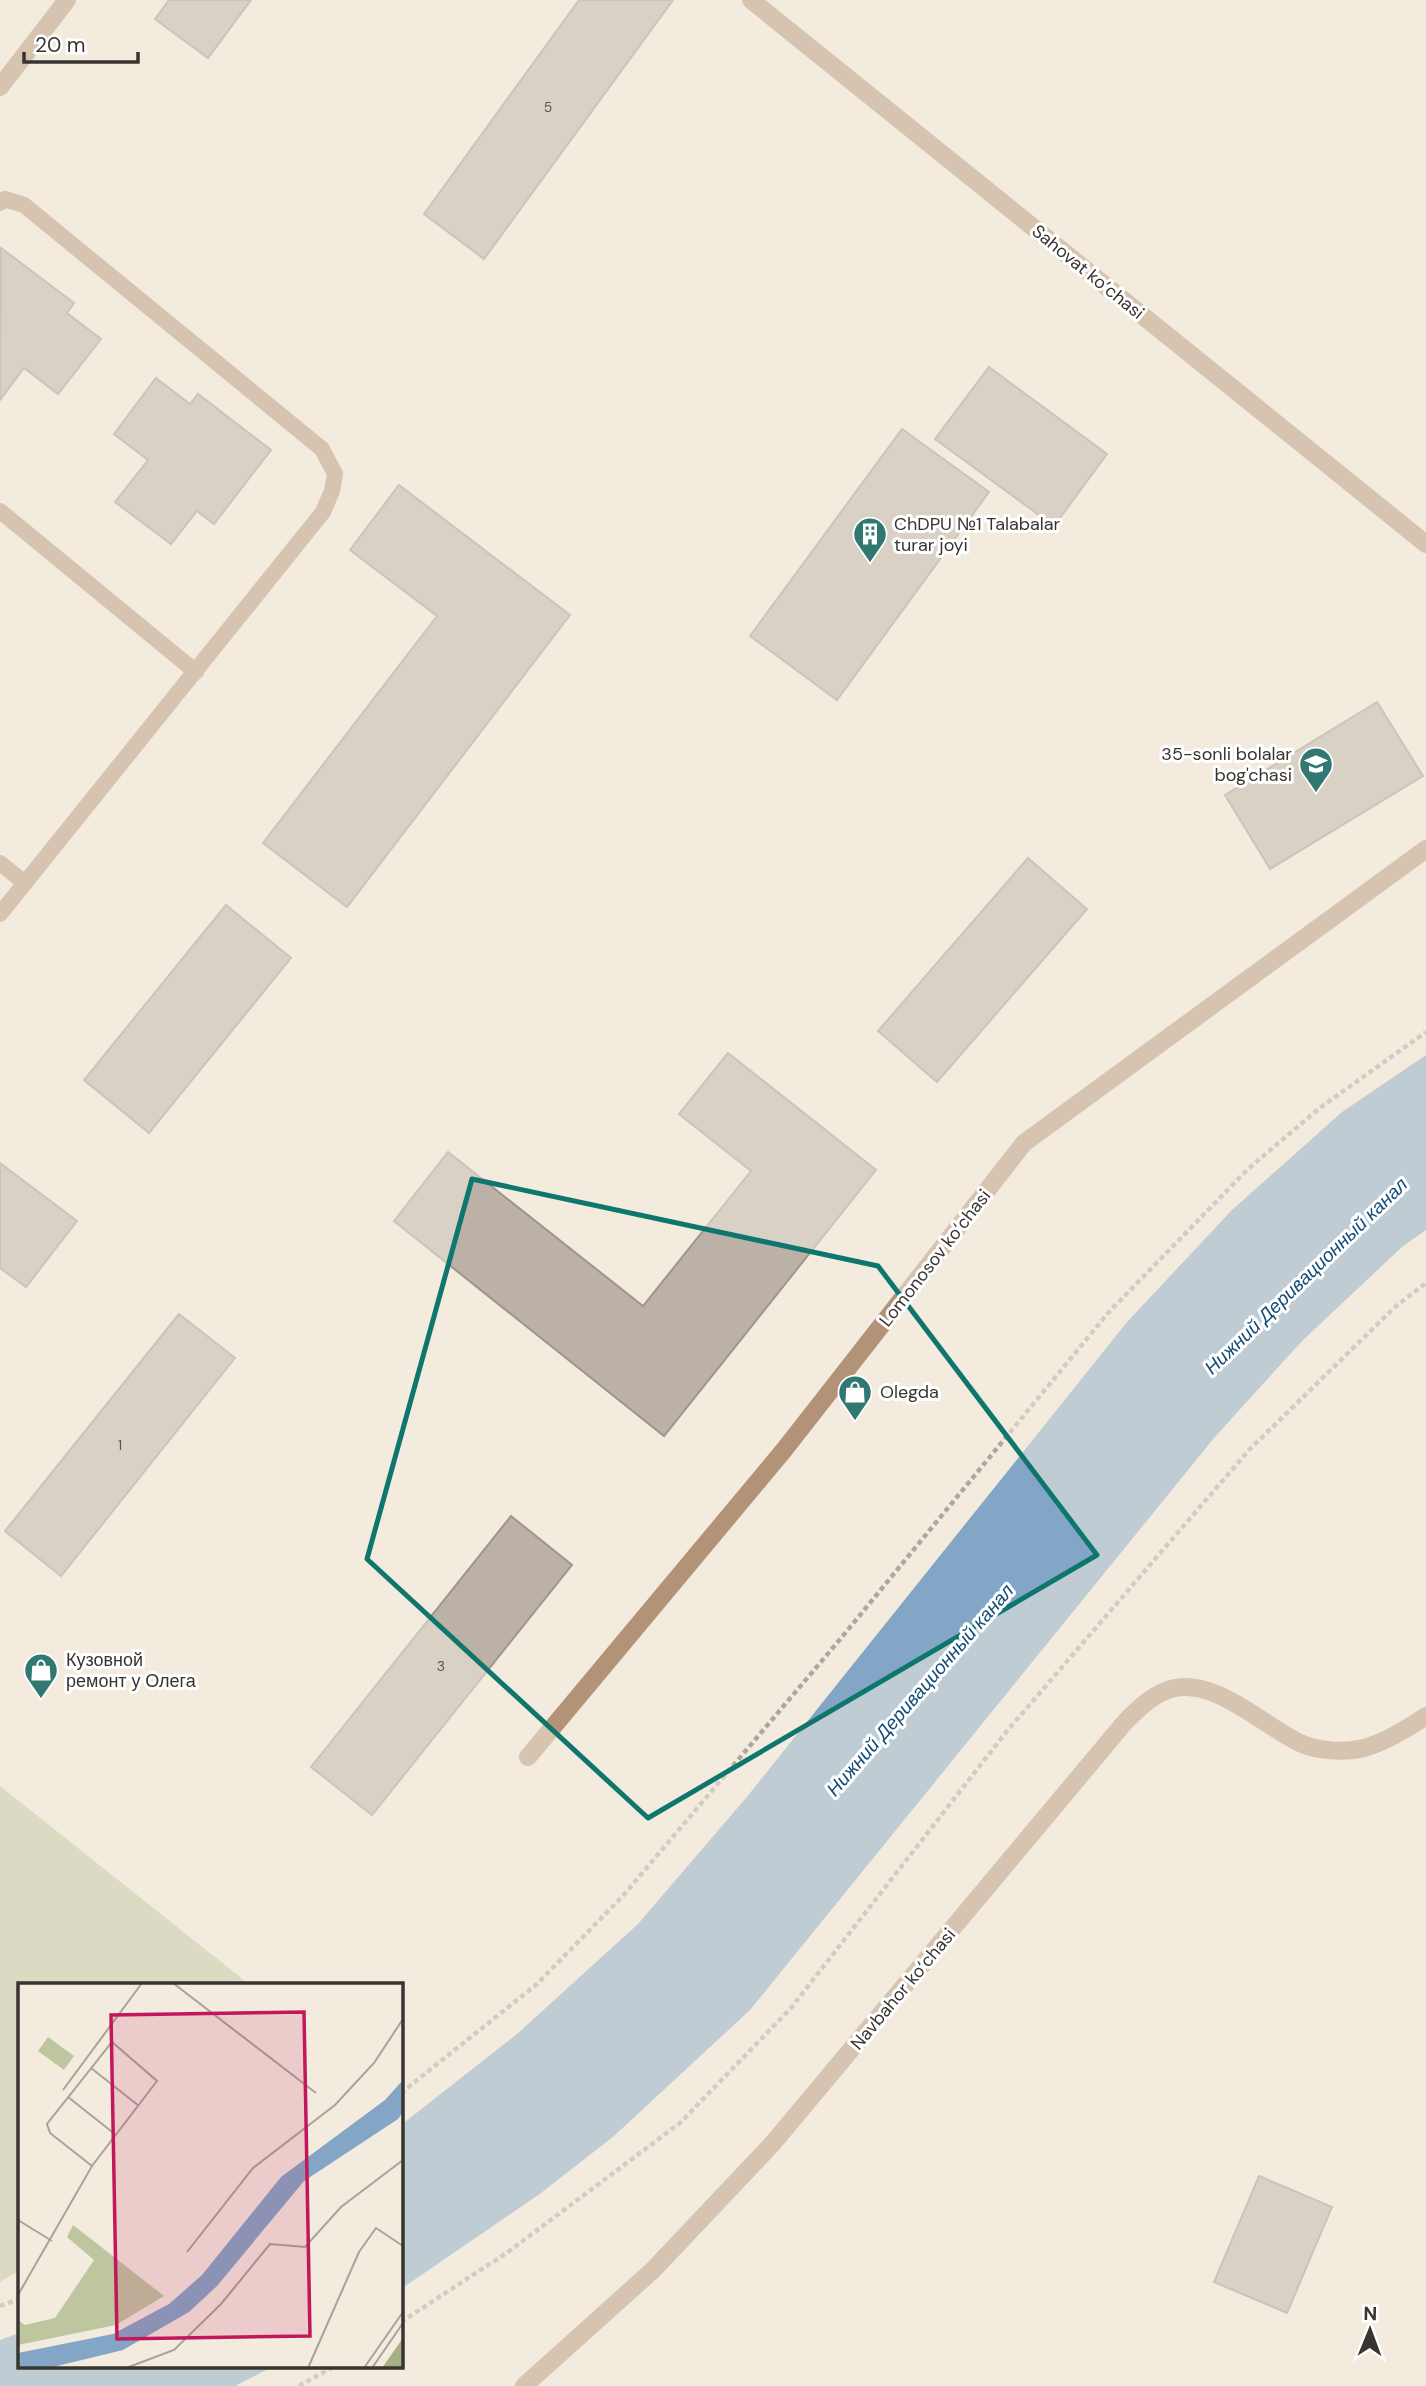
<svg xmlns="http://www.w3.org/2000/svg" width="1426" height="2386" viewBox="0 0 1426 2386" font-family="'DM Sans',sans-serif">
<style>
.green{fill:#bec6a0}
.water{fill:#83a6c6}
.building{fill:#bbb1a7;stroke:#9e958b;stroke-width:2}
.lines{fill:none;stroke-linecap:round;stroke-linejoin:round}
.path{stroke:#ada79d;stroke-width:4.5;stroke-dasharray:5 3.5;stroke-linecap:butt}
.service{stroke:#b39378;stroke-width:16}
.minor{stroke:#b39378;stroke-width:18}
.marked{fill:none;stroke:#0f766e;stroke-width:5;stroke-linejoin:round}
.labels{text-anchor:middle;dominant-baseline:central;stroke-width:6;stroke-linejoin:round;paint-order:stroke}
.number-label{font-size:14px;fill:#59544e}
.street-label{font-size:18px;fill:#383531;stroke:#fff}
.poi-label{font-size:18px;fill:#383531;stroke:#fff;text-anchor:start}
.water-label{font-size:19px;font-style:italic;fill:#144c76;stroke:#fff}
.inset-road{fill:none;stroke:#a8a299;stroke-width:2}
.view{fill:#c2185b;fill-opacity:0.15;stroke:#c2185b;stroke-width:3.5}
.inset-edge{fill:none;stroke:#383531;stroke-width:3.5}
</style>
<rect width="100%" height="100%" fill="#f2ebde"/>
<polygon class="green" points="0,1786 250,1985 19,1985 19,2271 0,2282"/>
<g class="water">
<polygon points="1426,1055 1426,1230 1402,1247 1302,1341 1214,1438 750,2010 614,2136 541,2193 401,2289 401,2125 517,2034 638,1924 746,1798 1127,1322 1232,1210 1342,1112"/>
<polygon points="19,2333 19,2367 272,2367 235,2386 0,2386 0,2340"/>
</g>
<g class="building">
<polygon points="169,0 251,0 208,58 155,19"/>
<polygon points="579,0 673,0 484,259 424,214"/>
<polygon points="1,248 74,303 67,313 101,339 58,394 24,368 0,400"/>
<polygon points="989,367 1107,454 1054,526 935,439"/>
<polygon points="156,378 190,404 198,394 271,450 214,524 197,511 171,544 115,502 148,460 114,434"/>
<polygon points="902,429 989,492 837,700 750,636"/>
<polygon points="399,485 570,615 347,907 263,843 437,616 350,550"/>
<polygon points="1377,702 1423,776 1270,869 1225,795"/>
<polygon points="1028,858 1087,909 937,1082 878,1031"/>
<polygon points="226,905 291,958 149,1133 84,1080"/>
<polygon points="728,1053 876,1170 664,1436 394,1221 448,1152 643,1306 751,1171 679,1114"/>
<polygon points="0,1163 77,1221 26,1287 0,1268"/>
<polygon points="179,1314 235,1358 61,1576 5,1531"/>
<polygon points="511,1516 572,1565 372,1815 311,1767"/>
<polygon points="1259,2176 1332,2207 1287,2313 1214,2282"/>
</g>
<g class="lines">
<g class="path">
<polyline points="401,2093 537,1984 622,1897 842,1637 1108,1313 1248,1169 1321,1107 1426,1032"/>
<polyline points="0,2306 19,2299"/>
<polyline points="401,2322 508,2252 680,2123 791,2008 1007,1731 1249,1450 1395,1307 1426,1283"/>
<polyline points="299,2386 333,2367"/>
</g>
<g class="service">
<polyline points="0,203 5,199 24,205 322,449 335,474 332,491 323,512 0,914"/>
<polyline points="0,511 196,672"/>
<polyline points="0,863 25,883"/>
</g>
<g class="minor">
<polyline points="751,0 1426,544"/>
<polyline points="0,87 67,0"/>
<polyline points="528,1757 784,1450 1024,1143 1426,849"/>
<path d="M524 2386 653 2270 773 2143 1125 1722C1138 1709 1151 1696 1168 1690 1212 1674 1263 1726 1300 1743 1317 1751 1345 1753 1364 1748 1386 1742 1407 1729 1426 1716"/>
</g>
</g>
<path d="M0 0H1426V2386H0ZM472 1179 878 1266 1097 1555 648 1818 367 1559Z" fill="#f2ebde" fill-opacity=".55" fill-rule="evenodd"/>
<path class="marked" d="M472 1179 878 1266 1097 1555 648 1818 367 1559Z"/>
<defs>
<g id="building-pin" transform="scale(1.75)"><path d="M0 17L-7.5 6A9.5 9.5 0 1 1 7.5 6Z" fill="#317872" stroke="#fff"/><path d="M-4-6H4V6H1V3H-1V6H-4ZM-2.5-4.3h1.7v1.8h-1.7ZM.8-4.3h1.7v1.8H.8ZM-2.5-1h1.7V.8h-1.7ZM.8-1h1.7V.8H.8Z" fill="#fff"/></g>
<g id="school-pin" transform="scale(1.75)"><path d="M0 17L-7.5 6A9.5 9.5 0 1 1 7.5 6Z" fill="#317872" stroke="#fff"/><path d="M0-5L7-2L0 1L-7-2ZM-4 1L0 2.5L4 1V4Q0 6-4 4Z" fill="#fff"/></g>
<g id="shop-pin" transform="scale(1.75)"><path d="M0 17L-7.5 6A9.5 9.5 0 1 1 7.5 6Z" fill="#317872" stroke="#fff"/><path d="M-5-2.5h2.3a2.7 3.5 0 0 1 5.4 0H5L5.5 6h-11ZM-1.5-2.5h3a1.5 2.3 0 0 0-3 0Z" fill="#fff"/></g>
</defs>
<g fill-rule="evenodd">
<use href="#building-pin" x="870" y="534"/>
<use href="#school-pin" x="1316" y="764"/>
<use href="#shop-pin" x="855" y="1392"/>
<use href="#shop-pin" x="41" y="1670"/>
</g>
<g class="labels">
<g class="number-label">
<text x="548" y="107">5</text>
<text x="120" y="1445">1</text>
<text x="441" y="1666">3</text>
</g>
<g class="street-label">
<text transform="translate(1088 272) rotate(39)">Sahovat ko‘chasi</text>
<text transform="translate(935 1258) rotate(-52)">Lomonosov ko‘chasi</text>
<text transform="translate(903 1989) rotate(-50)">Navbahor ko‘chasi</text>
</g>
<g class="poi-label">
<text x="894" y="524">ChDPU №1 Talabalar<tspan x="894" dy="21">turar joyi</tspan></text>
<text x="1292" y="754" text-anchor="end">35-sonli bolalar<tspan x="1292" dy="21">bog'chasi</tspan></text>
<text x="880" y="1392">Olegda</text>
<text x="66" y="1660">Кузовной<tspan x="66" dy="21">ремонт у Олега</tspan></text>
</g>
<g class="water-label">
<text transform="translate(1306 1276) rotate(-44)">Нижний Деривационный канал</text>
<text transform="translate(920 1690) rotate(-49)">Нижний Деривационный канал</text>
</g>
</g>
<g transform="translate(18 1983)">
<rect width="385" height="385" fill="#f2ebde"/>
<path d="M30 54 56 73 46 87 20 68ZM55 242 146 313 98 342 0 362V337L7 342 37 335 76 277 49 254Z" fill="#bec6a0"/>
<path d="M385 355V385H364Z" fill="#a7af84"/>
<path d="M385 97V129L380 136 286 198 199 303 171 329 105 367 31 385H0V370L95 351 151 321 184 292 263 194 367 117Z" fill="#83a6c6"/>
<path class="inset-road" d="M155 0 298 110M73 85 121 123M45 107 124 0M50 114 98 152M0 237 34 258M169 269 235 185 317 122 356 80 385 36M0 312 74 183 139 98 94 59 29 141 32 150 74 183M108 385 156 367 203 321 252 261 287 264 323 224 385 177M290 385 341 269 358 245 385 263M346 385 385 329M354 385 385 340"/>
<path class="view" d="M286 29 292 353 99 356 93 32Z"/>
<rect width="385" height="385" class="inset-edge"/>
</g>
<g transform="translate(1370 2330) rotate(1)" stroke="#ffffff" stroke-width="5" paint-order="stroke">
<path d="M0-5L12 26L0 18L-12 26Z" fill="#383531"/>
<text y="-10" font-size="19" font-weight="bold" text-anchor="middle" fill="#383531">N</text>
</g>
<path d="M24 52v10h114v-10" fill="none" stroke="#383531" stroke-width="3.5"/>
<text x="35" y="52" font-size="21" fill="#383531" stroke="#ffffff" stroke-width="5" paint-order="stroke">20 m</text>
</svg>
